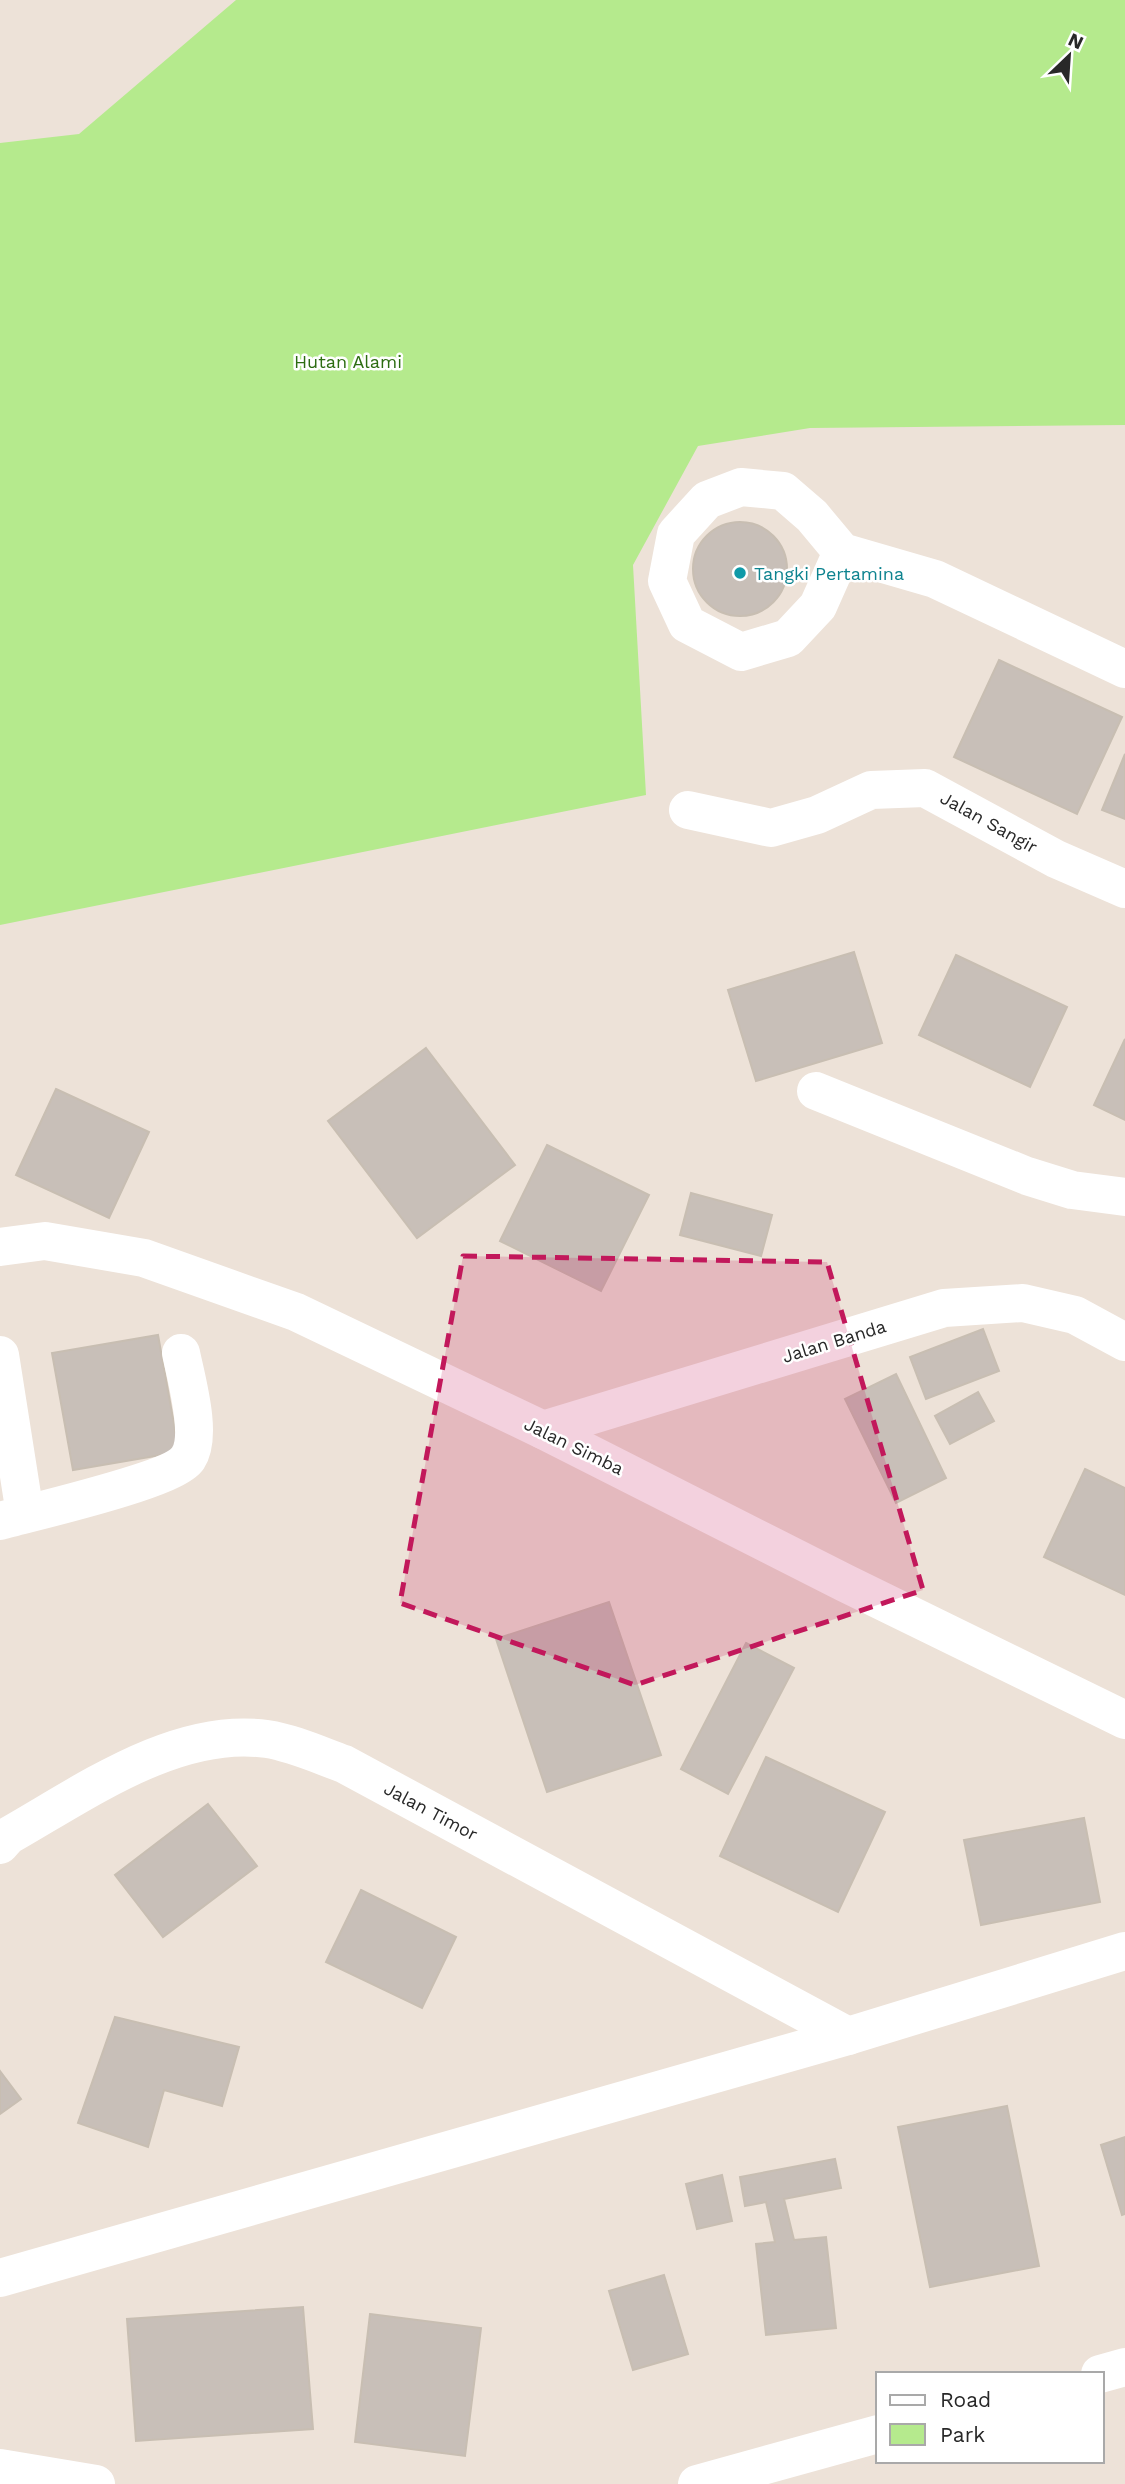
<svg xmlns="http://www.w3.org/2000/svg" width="1125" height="2484" viewBox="0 0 1125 2484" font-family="'Work Sans',sans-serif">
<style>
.green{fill:#b5ea8d}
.building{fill:#c8bfb8;stroke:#c8beb2;stroke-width:2}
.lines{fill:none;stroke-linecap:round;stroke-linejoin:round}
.minor{stroke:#fff;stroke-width:38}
.marked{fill:#c2185b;fill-opacity:0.2;stroke:#c2185b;stroke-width:5;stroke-dasharray:14 9;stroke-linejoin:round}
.culture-dot{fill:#0f9aa8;stroke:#fff;stroke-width:2.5}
.labels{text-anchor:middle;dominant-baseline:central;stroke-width:5;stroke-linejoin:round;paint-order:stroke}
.park-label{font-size:18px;fill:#2c6c11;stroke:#fff}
.culture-label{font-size:18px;fill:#0d838f;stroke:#fff;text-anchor:start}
.street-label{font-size:18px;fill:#282828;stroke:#fff}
</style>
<rect width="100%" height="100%" fill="#ede2d8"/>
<polygon class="green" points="236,0 1125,0 1125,425 810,428 698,446 633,565 646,795 0,925 0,143 79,134"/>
<g class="building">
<circle cx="740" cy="569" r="47"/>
<polygon points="999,660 1122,717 1077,814 954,757"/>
<polygon points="1125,754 1125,819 1102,810"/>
<polygon points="854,952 882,1043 756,1081 728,990"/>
<polygon points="956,955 1067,1007 1030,1087 919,1035"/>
<polygon points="1125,1039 1125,1120 1094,1105"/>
<polygon points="426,1048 515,1165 417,1238 328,1121"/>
<polygon points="56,1089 149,1132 109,1218 16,1175"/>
<polygon points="547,1145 649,1195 601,1291 500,1241"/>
<polygon points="691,1193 772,1215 761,1256 680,1235"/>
<polygon points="983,1329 999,1371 926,1399 910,1357"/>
<polygon points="158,1335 179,1452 73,1470 52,1353"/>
<polygon points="896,1374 946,1478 896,1503 845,1399"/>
<polygon points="978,1392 994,1421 950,1444 935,1416"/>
<polygon points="1085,1469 1125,1488 1125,1595 1044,1557"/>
<polygon points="609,1602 661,1755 547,1792 496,1639"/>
<polygon points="746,1643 794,1668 728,1794 681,1769"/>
<polygon points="766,1757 885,1812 838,1912 720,1856"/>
<polygon points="208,1804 257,1866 163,1937 115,1875"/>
<polygon points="1084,1818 1100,1902 981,1925 964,1840"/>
<polygon points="361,1890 456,1937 422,2008 326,1962"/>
<polygon points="115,2017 239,2047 222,2106 164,2090 148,2147 78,2123"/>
<polygon points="0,2071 21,2099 0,2114"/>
<polygon points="1007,2106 1039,2266 930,2287 898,2127"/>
<polygon points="1125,2137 1125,2214 1122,2215 1101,2145"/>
<polygon points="835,2159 841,2188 784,2199 794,2240 826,2237 836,2328 766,2335 756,2244 775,2242 766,2202 745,2206 740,2177"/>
<polygon points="722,2175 732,2221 697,2229 686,2184"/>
<polygon points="664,2275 688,2354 633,2370 609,2291"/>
<polygon points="303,2307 313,2429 136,2441 127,2319"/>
<polygon points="370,2314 481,2328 465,2456 355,2442"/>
</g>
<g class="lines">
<g class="minor">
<polyline points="842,552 818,606 788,638 741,652 687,624 667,581 676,534 707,500 741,487 783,491 812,516 842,552 935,579 1125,669"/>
<polyline points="688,810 771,828 817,815 871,790 925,788 1056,859 1125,889"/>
<polyline points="816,1091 1027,1176 1072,1190 1125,1197"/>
<polyline points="0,1247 45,1241 144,1258 296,1312 543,1430 845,1583 1125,1720"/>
<polyline points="0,1355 25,1514"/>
<polyline points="543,1430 944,1308 1023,1303 1075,1315 1125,1342"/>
<path d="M0 1521C32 1512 174 1480 188 1458 203 1436 186 1378 181 1353"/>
<path d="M0 1845 8 1836C84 1793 176 1726 267 1739 293 1743 319 1755 344 1764L848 2036"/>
<polyline points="0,2278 848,2036 1125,1951"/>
<polyline points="1100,2374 1125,2367"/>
<polyline points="0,2468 96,2484"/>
<polyline points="697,2484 878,2434"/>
</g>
</g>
<path class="marked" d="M463 1256 827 1262 923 1590 635 1685 400 1603Z"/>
<circle class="culture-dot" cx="740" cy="573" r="7"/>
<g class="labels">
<g class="park-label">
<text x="348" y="361">Hutan Alami</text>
</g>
<g class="culture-label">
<text x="754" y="573">Tangki Pertamina</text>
</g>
<g class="street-label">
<text transform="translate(989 822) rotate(29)">Jalan Sangir</text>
<text transform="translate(834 1341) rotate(-17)">Jalan Banda</text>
<text transform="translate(574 1446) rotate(26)">Jalan Simba</text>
<text transform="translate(431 1811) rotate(28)">Jalan Timor</text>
</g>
</g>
<rect x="876" y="2372" width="228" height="91" fill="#ffffff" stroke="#a9a9a9" stroke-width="2"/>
<rect x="890" y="2395" width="35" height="10" fill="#ffffff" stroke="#a9a9a9" stroke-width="2"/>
<text x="940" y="2407" font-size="21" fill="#282828">Road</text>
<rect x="890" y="2424" width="35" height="21" fill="#b5ea8d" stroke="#a9a9a9" stroke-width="2"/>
<text x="940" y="2442" font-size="21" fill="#282828">Park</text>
<g transform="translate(1069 56) rotate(25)" stroke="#ffffff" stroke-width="5" paint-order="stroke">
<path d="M0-5L12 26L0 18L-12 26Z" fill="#282828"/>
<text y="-10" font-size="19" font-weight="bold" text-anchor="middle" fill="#282828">N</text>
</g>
</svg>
